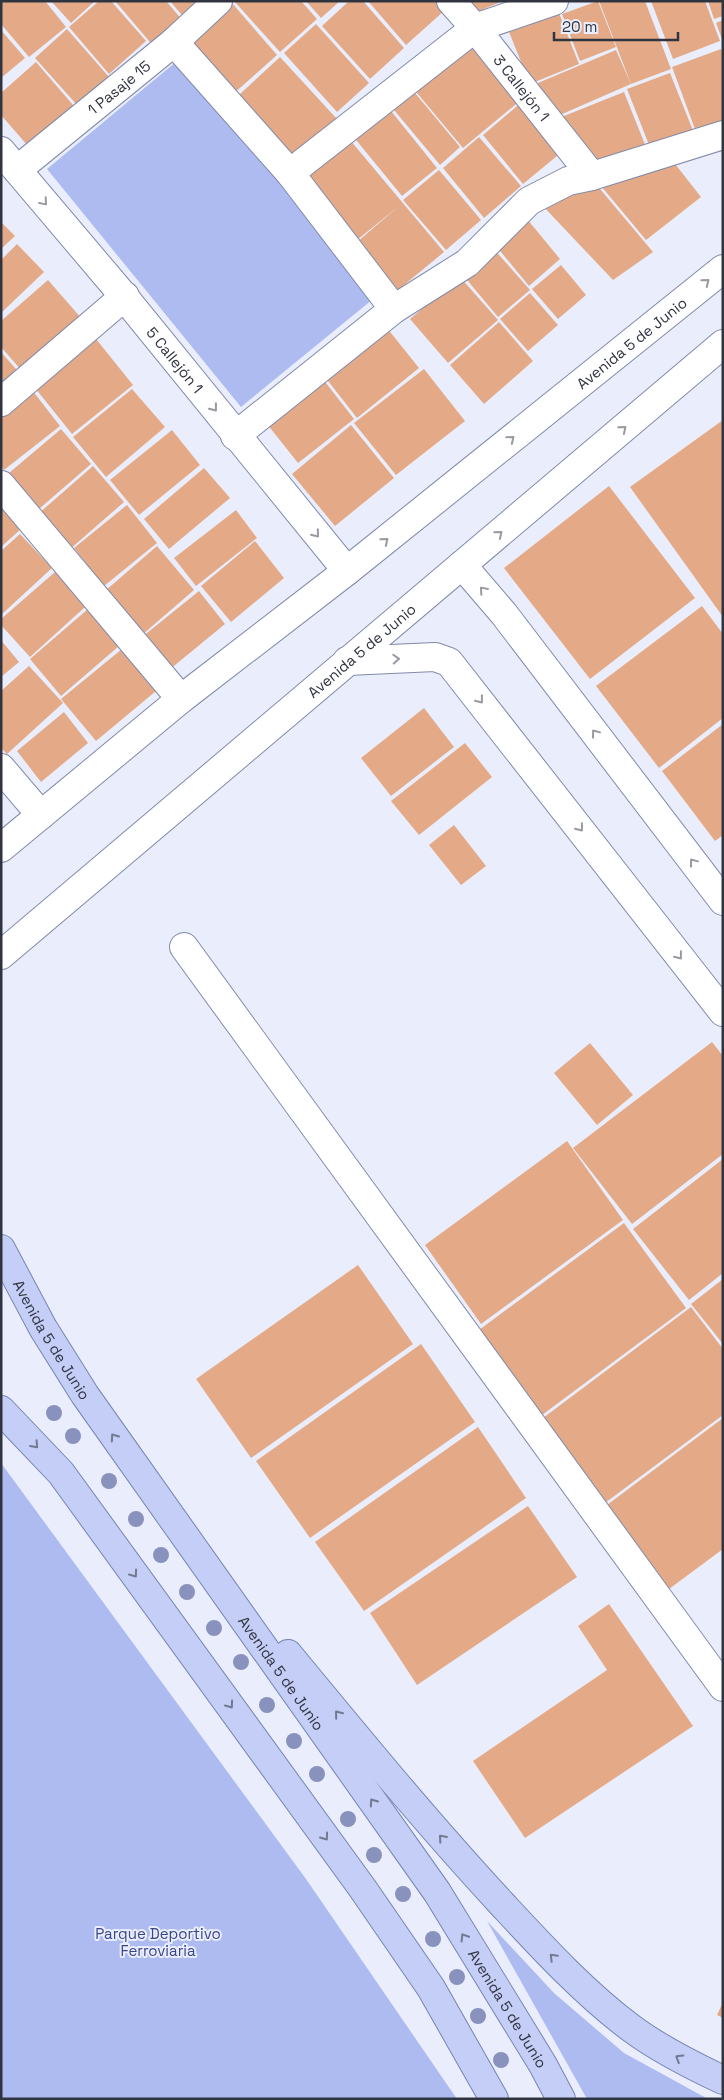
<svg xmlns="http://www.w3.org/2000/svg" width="724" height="2100" viewBox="0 0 724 2100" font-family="'Space Grotesk',sans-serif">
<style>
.green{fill:#adbbf1}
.building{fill:#e4aa87}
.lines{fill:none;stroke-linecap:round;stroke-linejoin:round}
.street-casing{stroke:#818aa9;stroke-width:30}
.primary-casing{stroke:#7683b3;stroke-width:30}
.street{stroke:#fff;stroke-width:28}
.primary{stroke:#c4cef6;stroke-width:28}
.tree{fill:#8991bd}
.oneway{stroke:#989aa0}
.oneway2{stroke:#737992}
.labels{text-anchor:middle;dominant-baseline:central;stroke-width:4;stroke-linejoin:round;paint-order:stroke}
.street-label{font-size:15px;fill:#303441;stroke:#eaeefc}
.park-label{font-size:15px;fill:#394589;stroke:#eaeefc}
</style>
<rect width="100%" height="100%" fill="#eaeefc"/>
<g class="green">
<polygon points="183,56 378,295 241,407 47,169"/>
<polygon points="1,1463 306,1879 457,2099 1,2099"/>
<polygon points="487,1921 554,1993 624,2053 708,2099 587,2099"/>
</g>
<g class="building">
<polygon points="1,1 45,1 66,27 29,57 1,24"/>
<polygon points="51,1 95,1 71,23"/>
<polygon points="99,1 111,1 146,41 109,74 69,27"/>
<polygon points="115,1 166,1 184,22 155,48"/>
<polygon points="170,1 207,1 186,20"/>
<polygon points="234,1 301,1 317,19 280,52"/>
<polygon points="306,1 340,1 321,18"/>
<polygon points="349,1 363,1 404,48 370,79 322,26"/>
<polygon points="368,1 435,1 444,11 406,45"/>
<polygon points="461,1 503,1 467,16"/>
<polygon points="598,1 616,47 580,61 562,14"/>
<polygon points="599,1 645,1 671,69 631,84"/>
<polygon points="651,1 705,1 720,41 673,59"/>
<polygon points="708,1 723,1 723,16 714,19"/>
<polygon points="232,3 277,55 232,95 187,43"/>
<polygon points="559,13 579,64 530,84 509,32"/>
<polygon points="723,20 723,42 716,23"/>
<polygon points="316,24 369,83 337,112 284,53"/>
<polygon points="67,29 109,77 77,105 35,58"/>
<polygon points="1,30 25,58 1,78"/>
<polygon points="470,39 521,100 463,148 412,87"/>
<polygon points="721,49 723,54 723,132 699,140 672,67"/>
<polygon points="616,50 631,84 553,118 538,83"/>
<polygon points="280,57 337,119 295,158 239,95"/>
<polygon points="36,62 73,105 28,146 1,115 1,93"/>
<polygon points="670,73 694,133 651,150 627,89"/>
<polygon points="410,87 460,147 440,165 389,104"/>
<polygon points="624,92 646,147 598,169 559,118"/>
<polygon points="523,101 563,151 523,184 483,135"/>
<polygon points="387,106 437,168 402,196 352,135"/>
<polygon points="479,137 521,186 484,218 443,168"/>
<polygon points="350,140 444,252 398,290 357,242 399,206 357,240 305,178"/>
<polygon points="672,160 701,197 646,240 601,186"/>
<polygon points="439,170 481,220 446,250 403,200"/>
<polygon points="595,183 653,252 613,280 541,204"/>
<polygon points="527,219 560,259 529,286 496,246"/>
<polygon points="1,222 15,236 1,249"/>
<polygon points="17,244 44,272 1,313 1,260"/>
<polygon points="492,247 530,290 498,317 462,274"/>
<polygon points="561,265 586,295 558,319 532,289"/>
<polygon points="460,277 498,320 448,363 410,319"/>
<polygon points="48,280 82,319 22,371 1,347 1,321"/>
<polygon points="530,293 558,325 528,351 500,319"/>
<polygon points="499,322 533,361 484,404 450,365"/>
<polygon points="383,323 419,368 357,418 321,372"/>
<polygon points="92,334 133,385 72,434 31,383"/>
<polygon points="1,352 23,377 1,395"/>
<polygon points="424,369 465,421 396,475 354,423"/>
<polygon points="319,374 354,419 298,463 263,419"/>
<polygon points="132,389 165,427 106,477 73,437"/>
<polygon points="32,390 60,426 4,470 1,466 1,414"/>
<polygon points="723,420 723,617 630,487"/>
<polygon points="351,425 394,478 335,526 292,474"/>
<polygon points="61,429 91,464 39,509 9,473"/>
<polygon points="172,430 200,465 139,515 110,480"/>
<polygon points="93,466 124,502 69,550 38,514"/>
<polygon points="204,468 230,498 169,549 144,519"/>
<polygon points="609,486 695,598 590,679 504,568"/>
<polygon points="127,505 157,543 104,586 74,548"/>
<polygon points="1,507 21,529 1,547"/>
<polygon points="236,510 257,538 196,586 174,558"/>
<polygon points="20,534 52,568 1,615 1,551"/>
<polygon points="255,541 284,578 231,622 201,586"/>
<polygon points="157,546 194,590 142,635 105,591"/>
<polygon points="55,572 85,607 30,657 1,625 1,619"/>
<polygon points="199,591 225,624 169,670 142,637"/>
<polygon points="702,606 723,634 723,718 659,768 596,686"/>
<polygon points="88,609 119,646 61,696 30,659"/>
<polygon points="1,640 19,662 1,677"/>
<polygon points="122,649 156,691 96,741 61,699"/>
<polygon points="29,666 63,703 7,754 1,748 1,691"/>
<polygon points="424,708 454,747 391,796 361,758"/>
<polygon points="64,712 88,743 41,782 17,751"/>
<polygon points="723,724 723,835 715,841 662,771"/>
<polygon points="465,743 492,777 419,835 391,801"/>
<polygon points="454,825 486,866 461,885 429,845"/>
<polygon points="712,1042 723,1056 723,1154 632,1224 573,1148"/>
<polygon points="590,1043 633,1095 597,1125 554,1073"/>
<polygon points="567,1141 623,1220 481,1324 425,1245"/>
<polygon points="723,1159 723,1273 689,1300 633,1229"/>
<polygon points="624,1223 686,1308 542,1415 479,1330"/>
<polygon points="358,1265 413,1344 251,1458 196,1379"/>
<polygon points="723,1279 723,1344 691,1304"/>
<polygon points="691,1307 723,1349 723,1415 605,1503 543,1418"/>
<polygon points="421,1344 475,1422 310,1538 256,1461"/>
<polygon points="723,1418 723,1549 669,1589 607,1505"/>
<polygon points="478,1427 526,1498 364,1611 315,1542"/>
<polygon points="528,1506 577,1577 417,1685 370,1613"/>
<polygon points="609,1604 693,1726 525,1838 473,1761 607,1670 578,1626"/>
<polygon points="723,2002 723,2018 717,2015"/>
</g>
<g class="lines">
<g class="street-casing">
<g id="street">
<path id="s1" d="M451 1 475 28 592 176"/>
<polyline points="174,42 290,173 394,309"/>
<path id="s2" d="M1 151 117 288 347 571"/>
<path id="s3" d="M17 170 174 42 218 1"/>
<polyline points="290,173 475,28 554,1"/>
<polyline points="1,402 125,296"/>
<polyline points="235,436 394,309 467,263 529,201 568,181 592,176 723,135"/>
<polyline points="1,485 181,699"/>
<polyline points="462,565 504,614 723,901"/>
<polyline points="347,661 435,657 449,662 723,1012"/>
<polyline points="1,768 41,815"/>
<path id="s4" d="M1 848 181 699 347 571 723 269"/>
<polyline points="184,947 723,1687"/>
<path id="s5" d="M1 955 723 344"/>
</g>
</g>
<g class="primary-casing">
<g id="primary">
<path id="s6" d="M1 1249 43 1328 85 1395 437 1892 543 2065 561 2099"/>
<polyline points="1,1410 61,1473 363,1889 431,1988 494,2099"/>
<path d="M288 1654C358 1739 428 1824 502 1904 542 1947 584 1993 631 2028 659 2049 691 2065 723 2080"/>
</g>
</g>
<use href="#street" class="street"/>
<use href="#primary" class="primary"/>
</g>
<g class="tree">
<circle cx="54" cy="1413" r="8"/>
<circle cx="73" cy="1436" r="8"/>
<circle cx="109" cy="1481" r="8"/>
<circle cx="136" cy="1519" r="8"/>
<circle cx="161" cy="1555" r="8"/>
<circle cx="187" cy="1592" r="8"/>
<circle cx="214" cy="1628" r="8"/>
<circle cx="241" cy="1662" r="8"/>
<circle cx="267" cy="1705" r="8"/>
<circle cx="294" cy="1741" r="8"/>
<circle cx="317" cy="1774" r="8"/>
<circle cx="348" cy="1819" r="8"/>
<circle cx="374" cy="1855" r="8"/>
<circle cx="403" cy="1894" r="8"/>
<circle cx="433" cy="1939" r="8"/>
<circle cx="457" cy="1977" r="8"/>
<circle cx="478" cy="2016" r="8"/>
<circle cx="501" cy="2060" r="8"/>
</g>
<defs><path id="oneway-chevron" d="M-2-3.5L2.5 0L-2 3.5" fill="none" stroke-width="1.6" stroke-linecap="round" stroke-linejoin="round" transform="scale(1.25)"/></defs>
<g class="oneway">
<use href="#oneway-chevron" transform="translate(44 202) rotate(49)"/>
<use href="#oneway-chevron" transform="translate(706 282) rotate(-39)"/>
<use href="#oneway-chevron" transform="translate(214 408) rotate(52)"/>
<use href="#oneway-chevron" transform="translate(623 429) rotate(-40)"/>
<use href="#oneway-chevron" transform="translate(511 439) rotate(-39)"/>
<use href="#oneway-chevron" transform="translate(316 534) rotate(51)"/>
<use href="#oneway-chevron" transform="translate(499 534) rotate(-40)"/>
<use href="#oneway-chevron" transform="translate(385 541) rotate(-39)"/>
<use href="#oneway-chevron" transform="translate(483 590) rotate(-131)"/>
<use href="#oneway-chevron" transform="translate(396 659) rotate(-3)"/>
<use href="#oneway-chevron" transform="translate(480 700) rotate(52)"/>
<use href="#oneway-chevron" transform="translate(595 733) rotate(-127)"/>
<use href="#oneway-chevron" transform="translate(580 828) rotate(52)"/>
<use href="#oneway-chevron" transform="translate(693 862) rotate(-127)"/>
<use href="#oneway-chevron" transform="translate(679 956) rotate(52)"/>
</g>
<g class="oneway2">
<use href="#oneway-chevron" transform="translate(114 1437) rotate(-125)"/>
<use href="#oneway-chevron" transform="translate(35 1445) rotate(48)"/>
<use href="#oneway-chevron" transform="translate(134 1574) rotate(54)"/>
<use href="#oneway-chevron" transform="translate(230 1705) rotate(54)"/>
<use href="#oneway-chevron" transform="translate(338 1714) rotate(-129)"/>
<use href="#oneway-chevron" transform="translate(373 1802) rotate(-125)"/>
<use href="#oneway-chevron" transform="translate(325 1837) rotate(54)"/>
<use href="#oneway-chevron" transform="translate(442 1838) rotate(-131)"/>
<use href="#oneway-chevron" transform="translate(464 1937) rotate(-122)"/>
<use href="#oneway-chevron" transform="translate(553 1957) rotate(-135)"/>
<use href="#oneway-chevron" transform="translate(679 2058) rotate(-148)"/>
</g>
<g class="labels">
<g class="street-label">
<text stroke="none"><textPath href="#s3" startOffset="131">1 Pasaje 15</textPath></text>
<text stroke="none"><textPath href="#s1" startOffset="112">3 Callejón 1</textPath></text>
<text stroke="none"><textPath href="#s4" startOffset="808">Avenida 5 de Junio</textPath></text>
<text stroke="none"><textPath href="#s2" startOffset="272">5 Callejón 1</textPath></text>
<text stroke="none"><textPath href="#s5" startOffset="472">Avenida 5 de Junio</textPath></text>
<text stroke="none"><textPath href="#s6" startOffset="104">Avenida 5 de Junio</textPath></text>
<text stroke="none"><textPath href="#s6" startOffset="509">Avenida 5 de Junio</textPath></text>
<text stroke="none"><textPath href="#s6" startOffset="914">Avenida 5 de Junio</textPath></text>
</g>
<g class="park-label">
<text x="158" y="1933">Parque Deportivo<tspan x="158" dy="17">Ferroviaria</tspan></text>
</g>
</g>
<rect width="724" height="2100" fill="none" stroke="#303441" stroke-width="5"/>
<path d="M554 32v8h124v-8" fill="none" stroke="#303441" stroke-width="2.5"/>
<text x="562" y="32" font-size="15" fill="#303441" stroke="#eaeefc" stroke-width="4" paint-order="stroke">20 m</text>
</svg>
